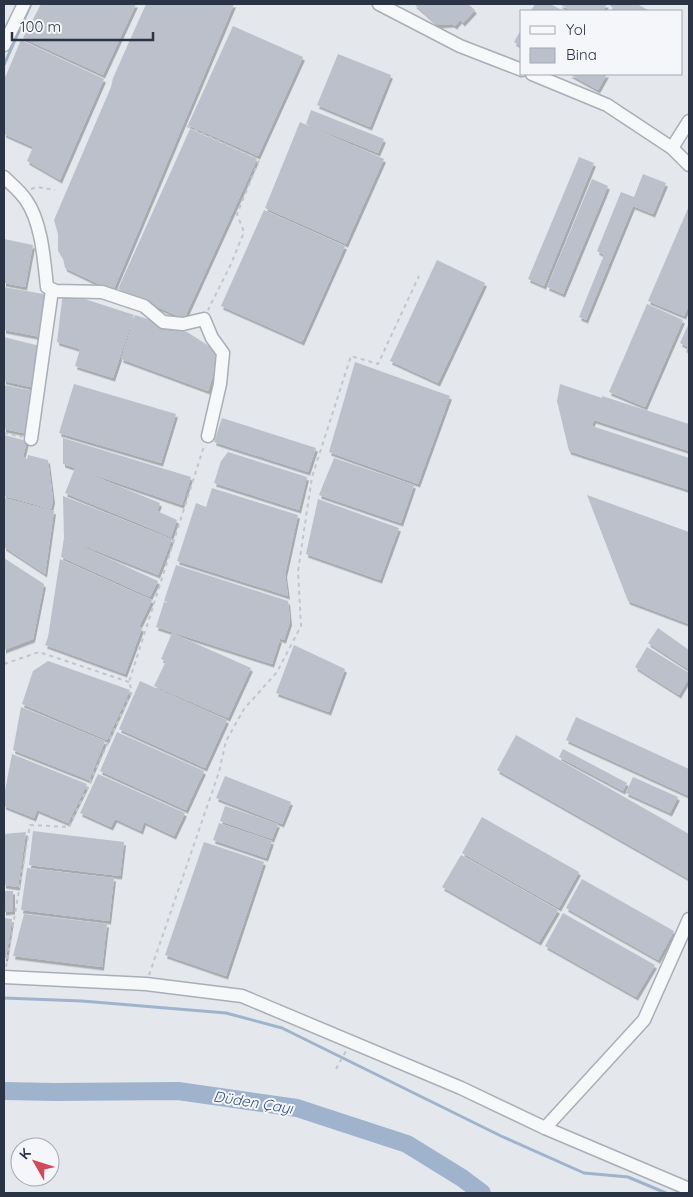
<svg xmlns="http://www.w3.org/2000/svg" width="693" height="1197" viewBox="0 0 693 1197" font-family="Quicksand,sans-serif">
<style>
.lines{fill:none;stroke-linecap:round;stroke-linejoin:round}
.stream{stroke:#9fb4cc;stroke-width:3}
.river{stroke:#9fb4cc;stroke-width:18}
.building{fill:#bbc0ca;filter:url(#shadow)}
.minor-casing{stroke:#a9aeb7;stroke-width:15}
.path{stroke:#c2c5cb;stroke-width:2;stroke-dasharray:4 4;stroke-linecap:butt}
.minor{stroke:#f7f8fa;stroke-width:12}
.labels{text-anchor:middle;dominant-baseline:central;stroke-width:4;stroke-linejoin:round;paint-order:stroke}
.water-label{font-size:15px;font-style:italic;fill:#34527a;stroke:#f4f6f9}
</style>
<defs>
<filter id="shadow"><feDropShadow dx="2" dy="3.5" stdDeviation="0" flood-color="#0004"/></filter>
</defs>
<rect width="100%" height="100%" fill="#e4e7ec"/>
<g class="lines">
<g class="stream">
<polyline points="4,65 31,4"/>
<polyline points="4,998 82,1001 226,1013 282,1028 501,1136 584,1173 628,1177 666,1193"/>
</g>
<polyline class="river" points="4,1091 55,1092 178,1091 297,1108 407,1144 462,1178 482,1193"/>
</g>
<g class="building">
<polygon points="41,4 136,4 103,75 23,38"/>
<polygon points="146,4 234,4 113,291 65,268 63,258 58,251 58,234 54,220 111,87 113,78"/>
<polygon points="414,4 468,4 475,10 463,23 460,20 455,26 452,24 438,25"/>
<polygon points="535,4 550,4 564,11 531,11"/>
<polygon points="559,4 607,4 603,11 572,11"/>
<polygon points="611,4 637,4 650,11 618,11 610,6"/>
<polygon points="233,26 303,57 258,156 188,125"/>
<polygon points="522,28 522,47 514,42"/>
<polygon points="21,40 104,79 60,180 27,161 33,147 4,134 4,80"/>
<polygon points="338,54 391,75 370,127 317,105"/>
<polygon points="569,74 607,74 598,90"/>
<polygon points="311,110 384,139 378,153 306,124"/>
<polygon points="300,122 384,159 346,244 265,208"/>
<polygon points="190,129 257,159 184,319 118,289"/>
<polygon points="579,157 594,163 544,286 528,279"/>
<polygon points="643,174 666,183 653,214 633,206 586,320 579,317 604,255 597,251 621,192 634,197"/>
<polygon points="592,179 608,186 563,294 547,287"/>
<polygon points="689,206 689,305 684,316 648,301"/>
<polygon points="264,210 345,246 302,342 221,306"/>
<polygon points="4,239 33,245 25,287 4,283"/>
<polygon points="437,260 485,283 438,383 390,361"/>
<polygon points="4,287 49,295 41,337 4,330"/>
<polygon points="63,292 134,315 113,378 75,366 80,349 57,342"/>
<polygon points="647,304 683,320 645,407 609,392"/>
<polygon points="135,315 187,332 220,353 208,391 121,359"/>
<polygon points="689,323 689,354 686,352 688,347 680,343"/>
<polygon points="4,337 40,346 30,387 4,381"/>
<polygon points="355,362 450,396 418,484 329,452"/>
<polygon points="74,384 176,414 161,463 59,433"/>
<polygon points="560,384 602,398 602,396 689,424 689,451 594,420 592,426 689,458 689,490 569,451 557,401"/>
<polygon points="4,385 38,392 28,434 4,429"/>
<polygon points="222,418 316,448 308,472 214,442"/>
<polygon points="4,435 27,441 23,457 27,459 28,455 48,460 53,500 51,509 4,496"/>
<polygon points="63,438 191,477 182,505 77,469 160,503 157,511 177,520 171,537 65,493 75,468 63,464"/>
<polygon points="228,452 307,477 299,510 214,483 221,461"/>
<polygon points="334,458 414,485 401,523 319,495"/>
<polygon points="212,488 298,515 285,574 288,596 177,561 196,503 206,507"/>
<polygon points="587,495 689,532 689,624 628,601"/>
<polygon points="63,496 172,539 158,575 64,538"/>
<polygon points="4,498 54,511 45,574 4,547"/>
<polygon points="318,499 399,528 380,580 306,554"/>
<polygon points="64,538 158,581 150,597 61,557"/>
<polygon points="4,558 44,584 33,639 4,650"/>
<polygon points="60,559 152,600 139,627 142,628 125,674 45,645 48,637"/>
<polygon points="176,565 288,601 290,622 284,640 164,601"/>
<polygon points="164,602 280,639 272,664 156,627"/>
<polygon points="658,628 689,650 688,669 648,643"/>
<polygon points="172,633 251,668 228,718 154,686 166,661 161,659"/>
<polygon points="294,645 345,669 329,712 276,693"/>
<polygon points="647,647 689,673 689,678 679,695 635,667"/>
<polygon points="48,661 130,690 107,740 22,704 33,671"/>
<polygon points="140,681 227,720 205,768 119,729"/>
<polygon points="21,707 105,741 89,780 13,750"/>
<polygon points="576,717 689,769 689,796 566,740"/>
<polygon points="117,732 204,771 186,810 100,771"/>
<polygon points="516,735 689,834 689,879 497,770"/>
<polygon points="563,749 627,783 623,791 559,757"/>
<polygon points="12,754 87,784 68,823 37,810 34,818 4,806 4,796"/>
<polygon points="98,774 185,813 174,836 144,822 141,831 115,819 111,827 80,813"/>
<polygon points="225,776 291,802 282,824 216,798"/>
<polygon points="633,777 678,797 670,813 626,793"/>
<polygon points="225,806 278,824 272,839 220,821"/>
<polygon points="482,817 579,872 559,908 462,853"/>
<polygon points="219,823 272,841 266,858 213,840"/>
<polygon points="33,831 124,842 120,876 29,865"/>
<polygon points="26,832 18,887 4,885 4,834"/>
<polygon points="204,842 264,862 226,976 165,955"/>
<polygon points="461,855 558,910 539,942 442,887"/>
<polygon points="27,868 114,878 109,921 21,910"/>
<polygon points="582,879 674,931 658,960 566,908"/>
<polygon points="4,891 13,891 13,911 4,912"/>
<polygon points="563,913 655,965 636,997 545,946"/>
<polygon points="24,914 107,924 102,967 13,956"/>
<polygon points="4,918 12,919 6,958 4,958"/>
</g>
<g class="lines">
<g class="minor-casing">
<g id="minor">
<polyline points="379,4 460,46 522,70"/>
<polyline points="4,45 24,4"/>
<polyline points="532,74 607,105 672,148 689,165"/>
<polyline points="672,148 689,121"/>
<path d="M4 177C11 184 20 191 26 200 42 223 44 260 47 287L56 291 102 292 144 306 163 322 183 324 204 319 212 338 223 353 220 384 208 436"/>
<polyline points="31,439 52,290"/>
<polyline points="4,977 146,984 242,996 461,1088 545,1128 689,1189"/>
<polyline points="545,1128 644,1020 689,919"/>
</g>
</g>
<g class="path">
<polyline points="187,126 259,160 237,214 244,232 231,264 208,310"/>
<polyline points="31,189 37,187 55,190"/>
<polyline points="4,433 22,437"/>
<polyline points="4,664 39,652 129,682"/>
<polyline points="6,967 30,825 69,827 132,691 129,682 204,446"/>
<polyline points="149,975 219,772 226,741 244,709 277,672 301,626 298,571 312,477 351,356 378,364 419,276"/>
<polyline points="336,1069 346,1051"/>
</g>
<use href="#minor" class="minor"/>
</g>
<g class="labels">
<g class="water-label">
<text transform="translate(253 1102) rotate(9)">Düden Çayı</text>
</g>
</g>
<rect width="693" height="1197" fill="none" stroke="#2b3445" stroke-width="10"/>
<rect x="520" y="10" width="162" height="65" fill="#f4f6f9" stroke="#a4a8b1"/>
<rect x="530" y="26" width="25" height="8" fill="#f7f8fa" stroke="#a4a8b1"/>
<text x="566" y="35" font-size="15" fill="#2b3445">Yol</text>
<rect x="530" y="48" width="25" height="15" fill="#bbc0ca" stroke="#a4a8b1"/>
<text x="566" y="60" font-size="15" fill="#2b3445">Bina</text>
<g transform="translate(35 1162) rotate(309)"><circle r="24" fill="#f4f6f9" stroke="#a4a8b1"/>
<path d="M0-4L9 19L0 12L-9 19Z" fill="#d1495b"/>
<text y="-8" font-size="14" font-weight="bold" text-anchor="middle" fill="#2b3445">K</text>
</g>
<path d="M12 32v8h141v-8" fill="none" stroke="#2b3445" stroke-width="2.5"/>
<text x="20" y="32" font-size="15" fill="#2b3445" stroke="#f4f6f9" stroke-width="4" paint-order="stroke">100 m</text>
</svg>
